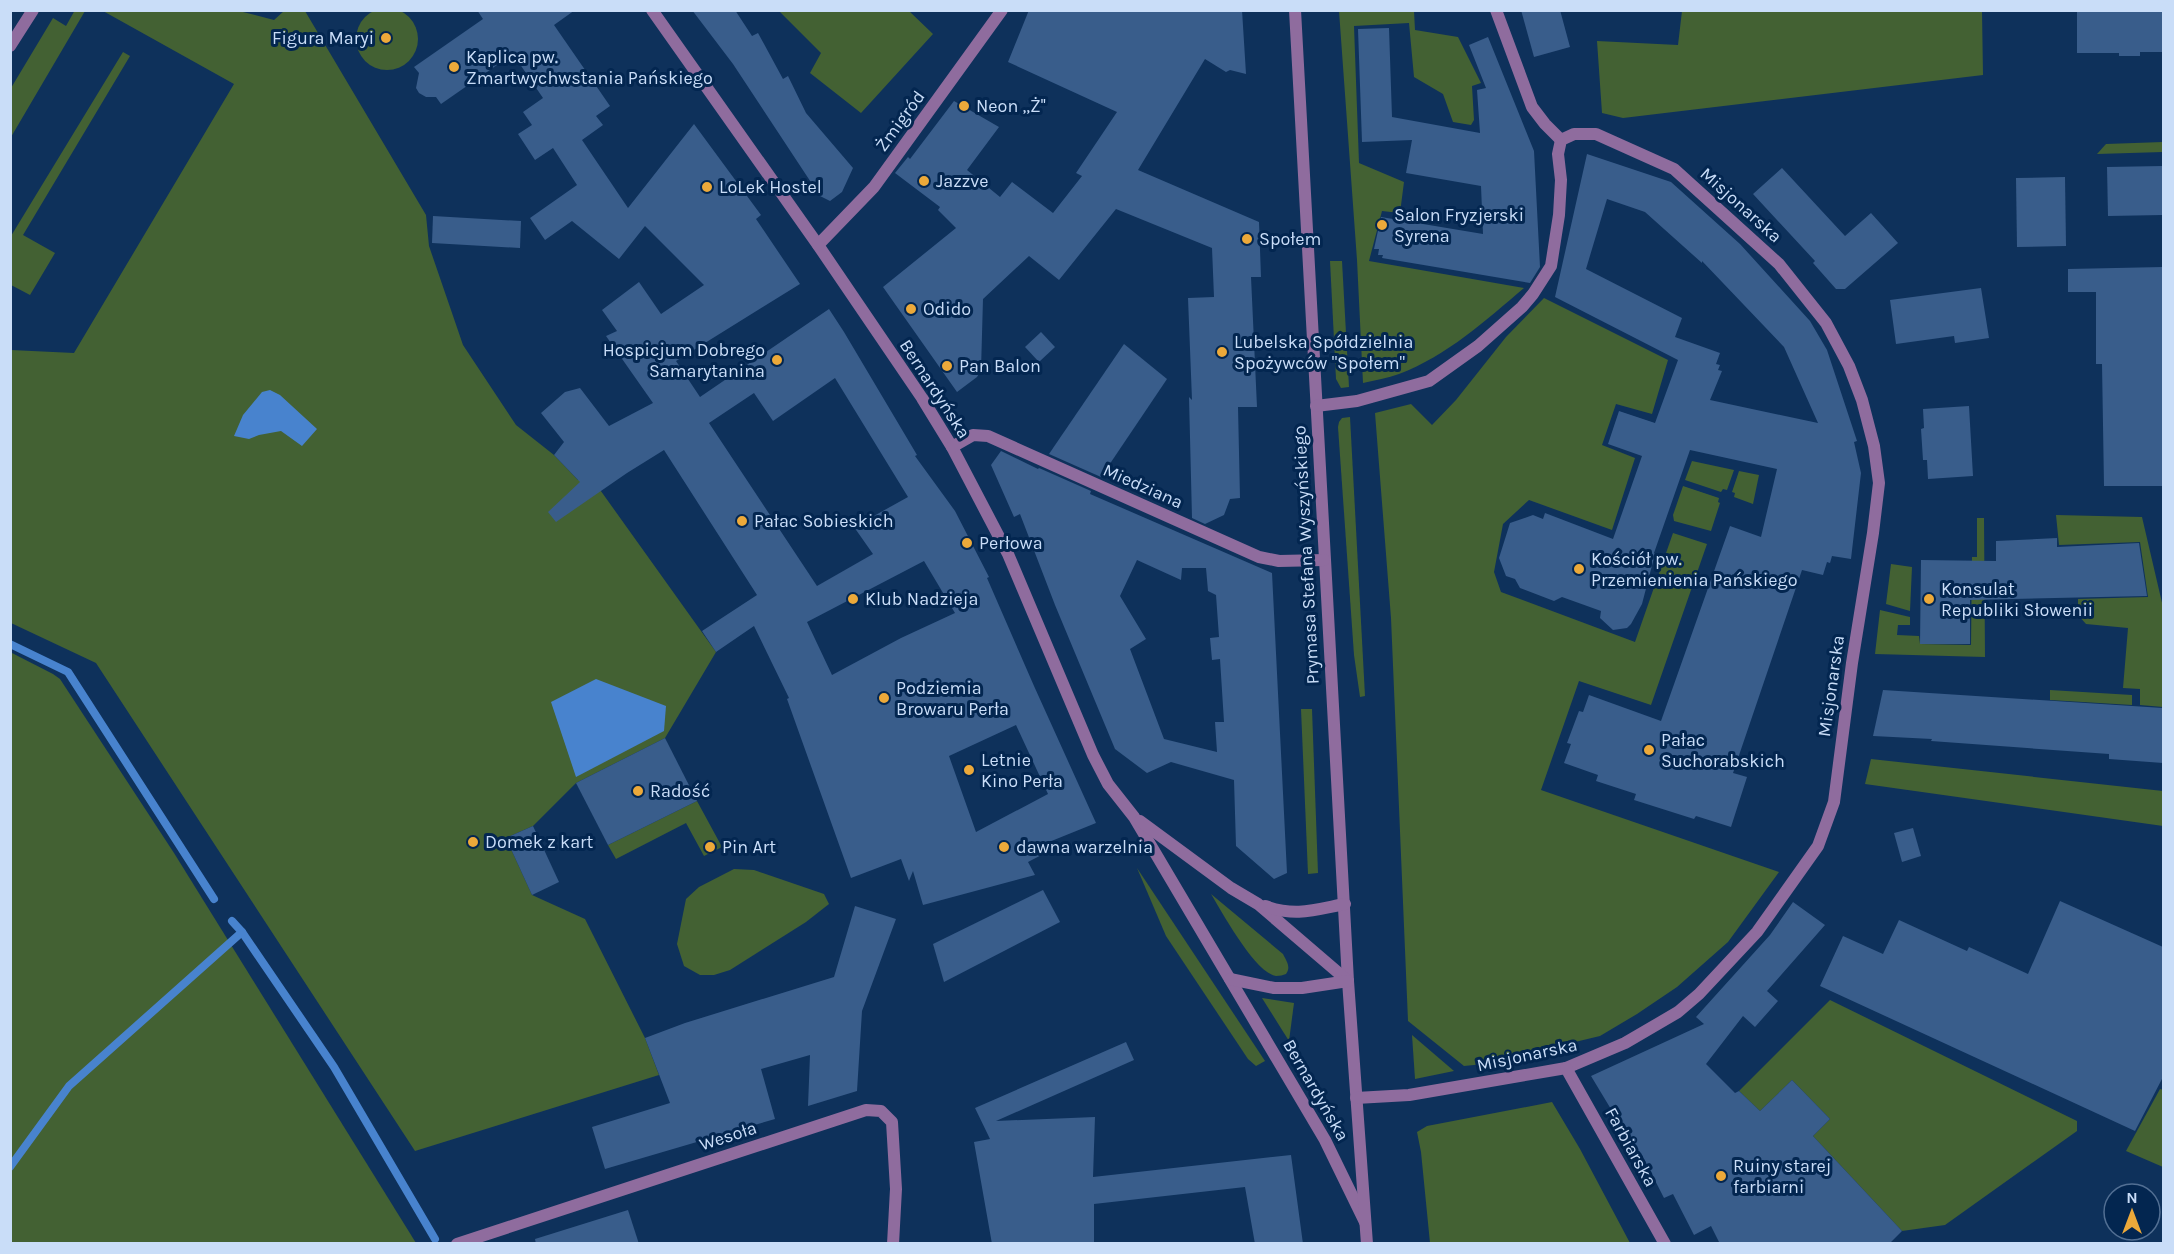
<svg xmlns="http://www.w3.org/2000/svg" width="2174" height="1254" viewBox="0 0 2174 1254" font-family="Karla,sans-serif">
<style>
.green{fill:#436133}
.water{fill:#4883ce}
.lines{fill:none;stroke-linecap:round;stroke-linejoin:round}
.stream{stroke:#4883ce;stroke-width:8}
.building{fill:#395d8b;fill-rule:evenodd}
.minor{stroke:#8f6c9e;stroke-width:12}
.poi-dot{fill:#eca93a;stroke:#032650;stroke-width:2}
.labels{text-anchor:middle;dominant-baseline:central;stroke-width:6;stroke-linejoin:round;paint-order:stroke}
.poi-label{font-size:18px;fill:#c9ddf8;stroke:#032650;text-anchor:start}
.street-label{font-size:18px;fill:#c9ddf8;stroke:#032650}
</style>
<rect width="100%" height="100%" fill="#0e315b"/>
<g class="green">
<circle cx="387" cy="39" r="31"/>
<polygon points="75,10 85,11 11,137 11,88 53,18 66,26"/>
<polygon points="103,11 239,11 274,20 284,11 305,11 426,215 429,246 463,345 516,425 554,455 578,480 588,473 716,652 665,738 576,783 533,826 506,838 532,895 585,919 645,1038 659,1075 415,1151 96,663 11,623 11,350 74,353 234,84"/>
<polygon points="779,11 909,11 933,34 861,113 810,73 821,53"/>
<path d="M1339 11H1414L1415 30 1458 37 1481 83 1472 86 1474 120 1471 125 1453 122 1443 94 1414 77 1409 23 1354 26 1359 163 1404 182 1400 213 1382 211 1369 261 1524 288C1486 320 1447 356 1399 374 1388 378 1375 380 1363 383L1357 260Z"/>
<polygon points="1682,11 1982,11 1983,75 1623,118 1602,113 1597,41 1678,45"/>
<polygon points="123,52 130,56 23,235 55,253 30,295 11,285 11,236"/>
<polygon points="2163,142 2163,152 2097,154 2106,144"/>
<polygon points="1330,261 1342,261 1349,387 1341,388 1336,379"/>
<polygon points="1544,298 1668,360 1652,414 1616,404 1602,445 1635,458 1612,530 1529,500 1503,524 1494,572 1501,592 1635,642 1673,533 1707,544 1651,705 1579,681 1541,790 1779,872 1728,942 1677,987 1637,1014 1600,1036 1484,1064 1464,1066 1408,1021 1391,618 1375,413 1411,404 1432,425 1456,400 1506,337"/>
<polygon points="1350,417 1365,696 1360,697 1354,655 1338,427 1339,422 1342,418"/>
<polygon points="1692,461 1734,470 1727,490 1723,489 1721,492 1685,480"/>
<polygon points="1739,471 1759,475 1753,504 1734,497 1735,493 1732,492"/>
<polygon points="1683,486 1719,498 1718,502 1720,503 1711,531 1674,521 1673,515"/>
<polygon points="2056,515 2142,517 2163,607 2163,707 2140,705 2140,689 2123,688 2128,628 2086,624 2078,615 2078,599 2148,597 2140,542 2059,545"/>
<polygon points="1977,518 1984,518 1985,657 1875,654 1880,610 1910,617 1910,625 1898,625 1897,635 1919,636 1920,644 1971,645 1972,557 1977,557"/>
<polygon points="1891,564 1912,567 1910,611 1886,604"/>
<polygon points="10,652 53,674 60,679 174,853 416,1243 11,1243"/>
<polygon points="2050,690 2132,695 2132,705 2050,700"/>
<polygon points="1301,709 1312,709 1318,873 1308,874"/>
<polygon points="1871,759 2163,791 2163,826 1865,784"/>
<polygon points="697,801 722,847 704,856 686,823 616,859 608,845"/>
<polygon points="1137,868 1265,1061 1256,1066 1248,1059 1166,936"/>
<polygon points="734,869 754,870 824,894 829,904 806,922 730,970 714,975 700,975 684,966 677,944 686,899 699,887"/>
<path d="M1211 894 1283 954C1287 962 1291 967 1286 974 1283 975 1280 976 1276 976 1255 973 1222 912 1211 894Z"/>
<polygon points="1262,998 1294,1003 1289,1041"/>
<polygon points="1830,1000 2077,1121 2077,1131 1945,1225 1902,1231 1813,1136 1830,1119 1792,1080 1760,1111 1739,1091"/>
<polygon points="1412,1035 1454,1071 1415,1079"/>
<polygon points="2160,1089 2164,1090 2163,1167 2126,1151"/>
<polygon points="1552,1102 1580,1149 1630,1243 1430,1243 1421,1152 1417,1132 1427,1126"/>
</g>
<g class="water">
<polygon points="270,390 280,395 317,429 302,446 281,431 259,435 249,439 234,436 243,415 262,392"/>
<polygon points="596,679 666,706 664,731 576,777 551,702"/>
</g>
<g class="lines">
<g class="stream">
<polyline points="10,644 68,672 214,899"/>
<polyline points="232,921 242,932 334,1067 435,1239"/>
<polyline points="10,1167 69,1086 242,932"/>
</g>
</g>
<g class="building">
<path d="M477 10H575L554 25 610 106 596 116 603 125 582 140 628 208 694 124 761 215 756 219 800 284 676 361 700 397 829 309 844 332 917 455 915 456 955 511 989 577 987 578 1034 686 1096 823 1049 842 1053 849 1028 862 1035 875 923 905 913 871 909 881 901 859 851 878 787 699 789 698 754 626 716 652 702 631 757 595 664 450 627 473 556 522 548 512 580 482 554 455 564 442 541 413 565 392 580 388 609 426 653 403 606 336 617 331 602 310 639 282 661 314 704 285 645 226 619 259 572 221 545 240 530 218 577 185 553 148 535 160 518 134 532 125 523 112 543 98 513 54 441 104 436 97H426L419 93 416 88 419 73 414 67 483 19ZM835 378 908 497 854 527 873 554 817 586 709 423 754 393 773 421ZM924 561 955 613 901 638 832 675 807 622ZM1016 725 1048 794 976 832 949 756Z"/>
<polygon points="692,10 735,10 752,36 758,33 783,79 788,76 806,113 853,168 842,192 830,201 820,196 733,64"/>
<polygon points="1029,10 1242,10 1246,74 1230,70 1226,72 1205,59 1138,170 1259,222 1261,277 1251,277 1257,407 1238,407 1240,498 1230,499 1224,515 1205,524 1192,518 1189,397 1192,400 1188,298 1214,297 1212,248 1116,209 1059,280 1029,256 983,299 981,370 977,377 957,392 883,287 956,228 938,210 940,207 895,173 908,157 910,159 954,101 999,127 967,170 1000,197 1012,182 1053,213 1082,176 1076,173 1117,112 1008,62"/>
<polygon points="1521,10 1560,10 1570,47 1534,57"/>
<polygon points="2077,10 2163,10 2163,52 2140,52 2140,56 2119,56 2119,53 2077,53"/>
<polygon points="1389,28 1392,117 1480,133 1477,90 1486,88 1469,45 1488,37 1534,151 1540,267 1530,283 1382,258 1383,255 1378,255 1379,249 1374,249 1381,217 1483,234 1481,186 1406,173 1412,140 1362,142 1358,29"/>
<path d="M1587 154 1671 182 1740 244 1810 321 1827 350 1857 441 1854 442 1861 473 1851 559 1832 556 1830 563 1827 562 1823 575 1802 570 1733 773 1747 777 1731 827 1696 816 1694 819 1634 800 1636 794 1596 781 1598 775 1564 763 1571 744 1567 743 1579 711 1583 712 1589 695 1661 721 1730 526 1761 537 1777 469 1690 450 1654 553 1655 554 1642 604 1631 624 1627 628 1613 630 1600 618 1601 611 1562 597 1554 601 1520 588 1515 579 1506 576 1499 558 1510 523 1533 515 1543 519 1545 513 1613 539 1642 456 1608 444 1619 411 1655 423 1678 360 1555 297ZM1607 199 1645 212 1702 263V261L1784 347 1818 423 1710 400 1722 371 1718 370 1720 365 1716 364 1720 353 1675 337 1682 318 1586 269Z"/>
<polygon points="2163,166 2163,215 2108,216 2107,167"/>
<polygon points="1782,168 1845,236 1871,213 1898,243 1845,289 1836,289 1813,263 1815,261 1753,194"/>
<polygon points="2065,177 2066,246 2017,247 2016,178"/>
<polygon points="433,216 521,221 520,248 432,243"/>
<polygon points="2163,267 2163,486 2104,486 2102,364 2096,364 2096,292 2068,292 2068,269"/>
<polygon points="1981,288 1989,338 1955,343 1954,336 1896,344 1890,300"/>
<polygon points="1041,332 1055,347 1039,362 1025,347"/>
<polygon points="1124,344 1167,379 1101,477 1049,454"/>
<polygon points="1969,406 1973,476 1928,479 1927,460 1923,460 1921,429 1924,428 1923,409"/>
<path d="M1001 451 1038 469 1039 468 1091 491 1090 494 1272 573 1287 873 1274 879 1236 846 1234 780 1171 762 1147 773 1115 749 1055 605 1020 514 1014 517 991 465ZM1137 560 1181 580 1182 568H1206L1208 591 1216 595 1219 637 1210 638 1212 660 1220 659 1224 722H1215L1217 752 1164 739 1130 649 1146 639 1120 596Z"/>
<polygon points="2057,538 2057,547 2139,543 2147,596 1970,600 1970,644 1920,644 1921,560 1996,561 1996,541"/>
<polygon points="1883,690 2163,708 2163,763 2109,759 2109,754 1931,741 1932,739 1873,736"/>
<polygon points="665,738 697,801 608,845 576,783"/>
<polygon points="533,826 559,882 532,895 506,838"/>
<polygon points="1913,828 1921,856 1902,862 1894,833"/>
<polygon points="1043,890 1060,922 944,982 933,944"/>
<polygon points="2060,901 2163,947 2163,1077 2135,1131 1820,986 1843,936 1883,954 1899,920 1967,951 1969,947 2028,974"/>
<polygon points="1793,902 1825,925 1767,991 1778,1001 1755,1027 1743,1016 1706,1064 1735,1093 1739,1091 1760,1111 1792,1080 1830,1119 1813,1136 1902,1231 1889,1244 1720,1244 1711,1226 1694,1235 1673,1194 1664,1198 1641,1153 1638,1154 1591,1076 1704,1024 1696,1017 1770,935"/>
<polygon points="855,906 896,919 862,1011 857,1091 808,1106 810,1055 761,1069 775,1119 605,1169 592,1127 670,1103 645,1038 685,1023 834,977"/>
<polygon points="1126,1042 1134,1060 996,1121 1095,1117 1093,1177 1291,1155 1303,1244 1255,1244 1245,1187 1094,1204 1094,1244 992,1244 974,1142 990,1139 975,1108"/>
<polygon points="628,1210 639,1244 536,1244 535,1239"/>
</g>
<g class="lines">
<g class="minor">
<polyline points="652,10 818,245 922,398 952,447 1008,554 1093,755 1108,784 1134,817 1325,1140 1365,1222"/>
<polyline points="1295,10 1348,981 1367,1244"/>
<polyline points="1496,10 1532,107 1545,124 1561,140"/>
<polyline points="10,46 33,10"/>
<polyline points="818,245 874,187 1002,10"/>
<polyline points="1316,406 1357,401 1429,381 1478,346 1522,307 1533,294 1551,266 1559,215 1561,180 1558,154 1561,140 1574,134 1596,134 1674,169 1779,264 1826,323 1849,366 1862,400 1874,446 1879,483 1873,533 1852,663 1834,802 1818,846 1757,932 1699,994 1678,1012 1625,1043 1566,1068 1409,1095 1356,1098"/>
<polyline points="952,447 973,435 988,436 1259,557 1279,561 1324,560"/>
<polyline points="1140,821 1231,888 1258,904 1348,981"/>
<path d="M1265 906C1295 917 1314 910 1345 904"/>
<polyline points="1230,979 1274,988 1302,988 1348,981"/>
<polyline points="1566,1068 1665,1244"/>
<polyline points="457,1244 866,1110 881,1111 892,1122 896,1189 893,1244"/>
</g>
</g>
<g class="poi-dot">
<circle cx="386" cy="38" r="6"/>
<circle cx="454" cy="67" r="6"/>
<circle cx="964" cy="106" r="6"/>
<circle cx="924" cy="181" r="6"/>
<circle cx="707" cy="187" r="6"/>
<circle cx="1382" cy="225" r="6"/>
<circle cx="1247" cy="239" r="6"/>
<circle cx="911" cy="309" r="6"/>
<circle cx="1222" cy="352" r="6"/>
<circle cx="777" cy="360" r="6"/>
<circle cx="947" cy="366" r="6"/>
<circle cx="742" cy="521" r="6"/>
<circle cx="967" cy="543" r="6"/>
<circle cx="1579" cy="569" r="6"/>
<circle cx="853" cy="599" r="6"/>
<circle cx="1929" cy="599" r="6"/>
<circle cx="884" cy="698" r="6"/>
<circle cx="1649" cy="750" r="6"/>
<circle cx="969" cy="770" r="6"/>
<circle cx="638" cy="791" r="6"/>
<circle cx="473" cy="842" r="6"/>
<circle cx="710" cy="847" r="6"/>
<circle cx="1004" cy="847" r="6"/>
<circle cx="1721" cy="1176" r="6"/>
</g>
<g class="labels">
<g class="poi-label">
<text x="374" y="38" text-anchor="end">Figura Maryi</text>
<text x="466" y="57">Kaplica pw.<tspan x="466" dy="21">Zmartwychwstania Pańskiego</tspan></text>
<text x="976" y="106">Neon ,,Ż''</text>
<text x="936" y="181">Jazzve</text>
<text x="719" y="187">LoLek Hostel</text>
<text x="1394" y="215">Salon Fryzjerski<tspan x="1394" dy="21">Syrena</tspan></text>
<text x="1259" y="239">Społem</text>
<text x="923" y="309">Odido</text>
<text x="1234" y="342">Lubelska Spółdzielnia<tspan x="1234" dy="21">Spożywców "Społem"</tspan></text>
<text x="765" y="350" text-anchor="end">Hospicjum Dobrego<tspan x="765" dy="21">Samarytanina</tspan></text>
<text x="959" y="366">Pan Balon</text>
<text x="754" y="521">Pałac Sobieskich</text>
<text x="979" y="543">Perłowa</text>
<text x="1591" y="559">Kościół pw.<tspan x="1591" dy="21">Przemienienia Pańskiego</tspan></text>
<text x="1941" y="589">Konsulat<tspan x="1941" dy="21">Republiki Słowenii</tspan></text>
<text x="865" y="599">Klub Nadzieja</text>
<text x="896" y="688">Podziemia<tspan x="896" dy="21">Browaru Perła</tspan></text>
<text x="1661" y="740">Pałac<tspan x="1661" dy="21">Suchorabskich</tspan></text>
<text x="981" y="760">Letnie<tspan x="981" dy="21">Kino Perła</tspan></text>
<text x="650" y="791">Radość</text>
<text x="485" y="842">Domek z kart</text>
<text x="722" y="847">Pin Art</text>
<text x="1016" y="847">dawna warzelnia</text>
<text x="1733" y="1166">Ruiny starej<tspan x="1733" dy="21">farbiarni</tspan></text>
</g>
<g class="street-label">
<text transform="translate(900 121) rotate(-54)">Żmigród</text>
<text transform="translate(1741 205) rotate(42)">Misjonarska</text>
<text transform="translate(935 389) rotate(57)">Bernardyńska</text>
<text transform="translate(1143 486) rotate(24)">Miedziana</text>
<text transform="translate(1306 555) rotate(-93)">Prymasa Stefana Wyszyńskiego</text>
<text transform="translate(1831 686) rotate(-82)">Misjonarska</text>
<text transform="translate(1527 1055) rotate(-12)">Misjonarska</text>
<text transform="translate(1316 1090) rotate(60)">Bernardyńska</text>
<text transform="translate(728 1136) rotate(-18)">Wesoła</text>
<text transform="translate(1631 1147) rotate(61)">Farbiarska</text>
</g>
</g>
<rect width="2174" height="1254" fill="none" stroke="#c9ddf8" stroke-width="24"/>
<g transform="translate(2132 1212)"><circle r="28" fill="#032650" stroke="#526f93" stroke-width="1.5"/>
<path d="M0-4.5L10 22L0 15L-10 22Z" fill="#eca93a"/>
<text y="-9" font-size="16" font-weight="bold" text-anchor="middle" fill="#c9ddf8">N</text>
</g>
</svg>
